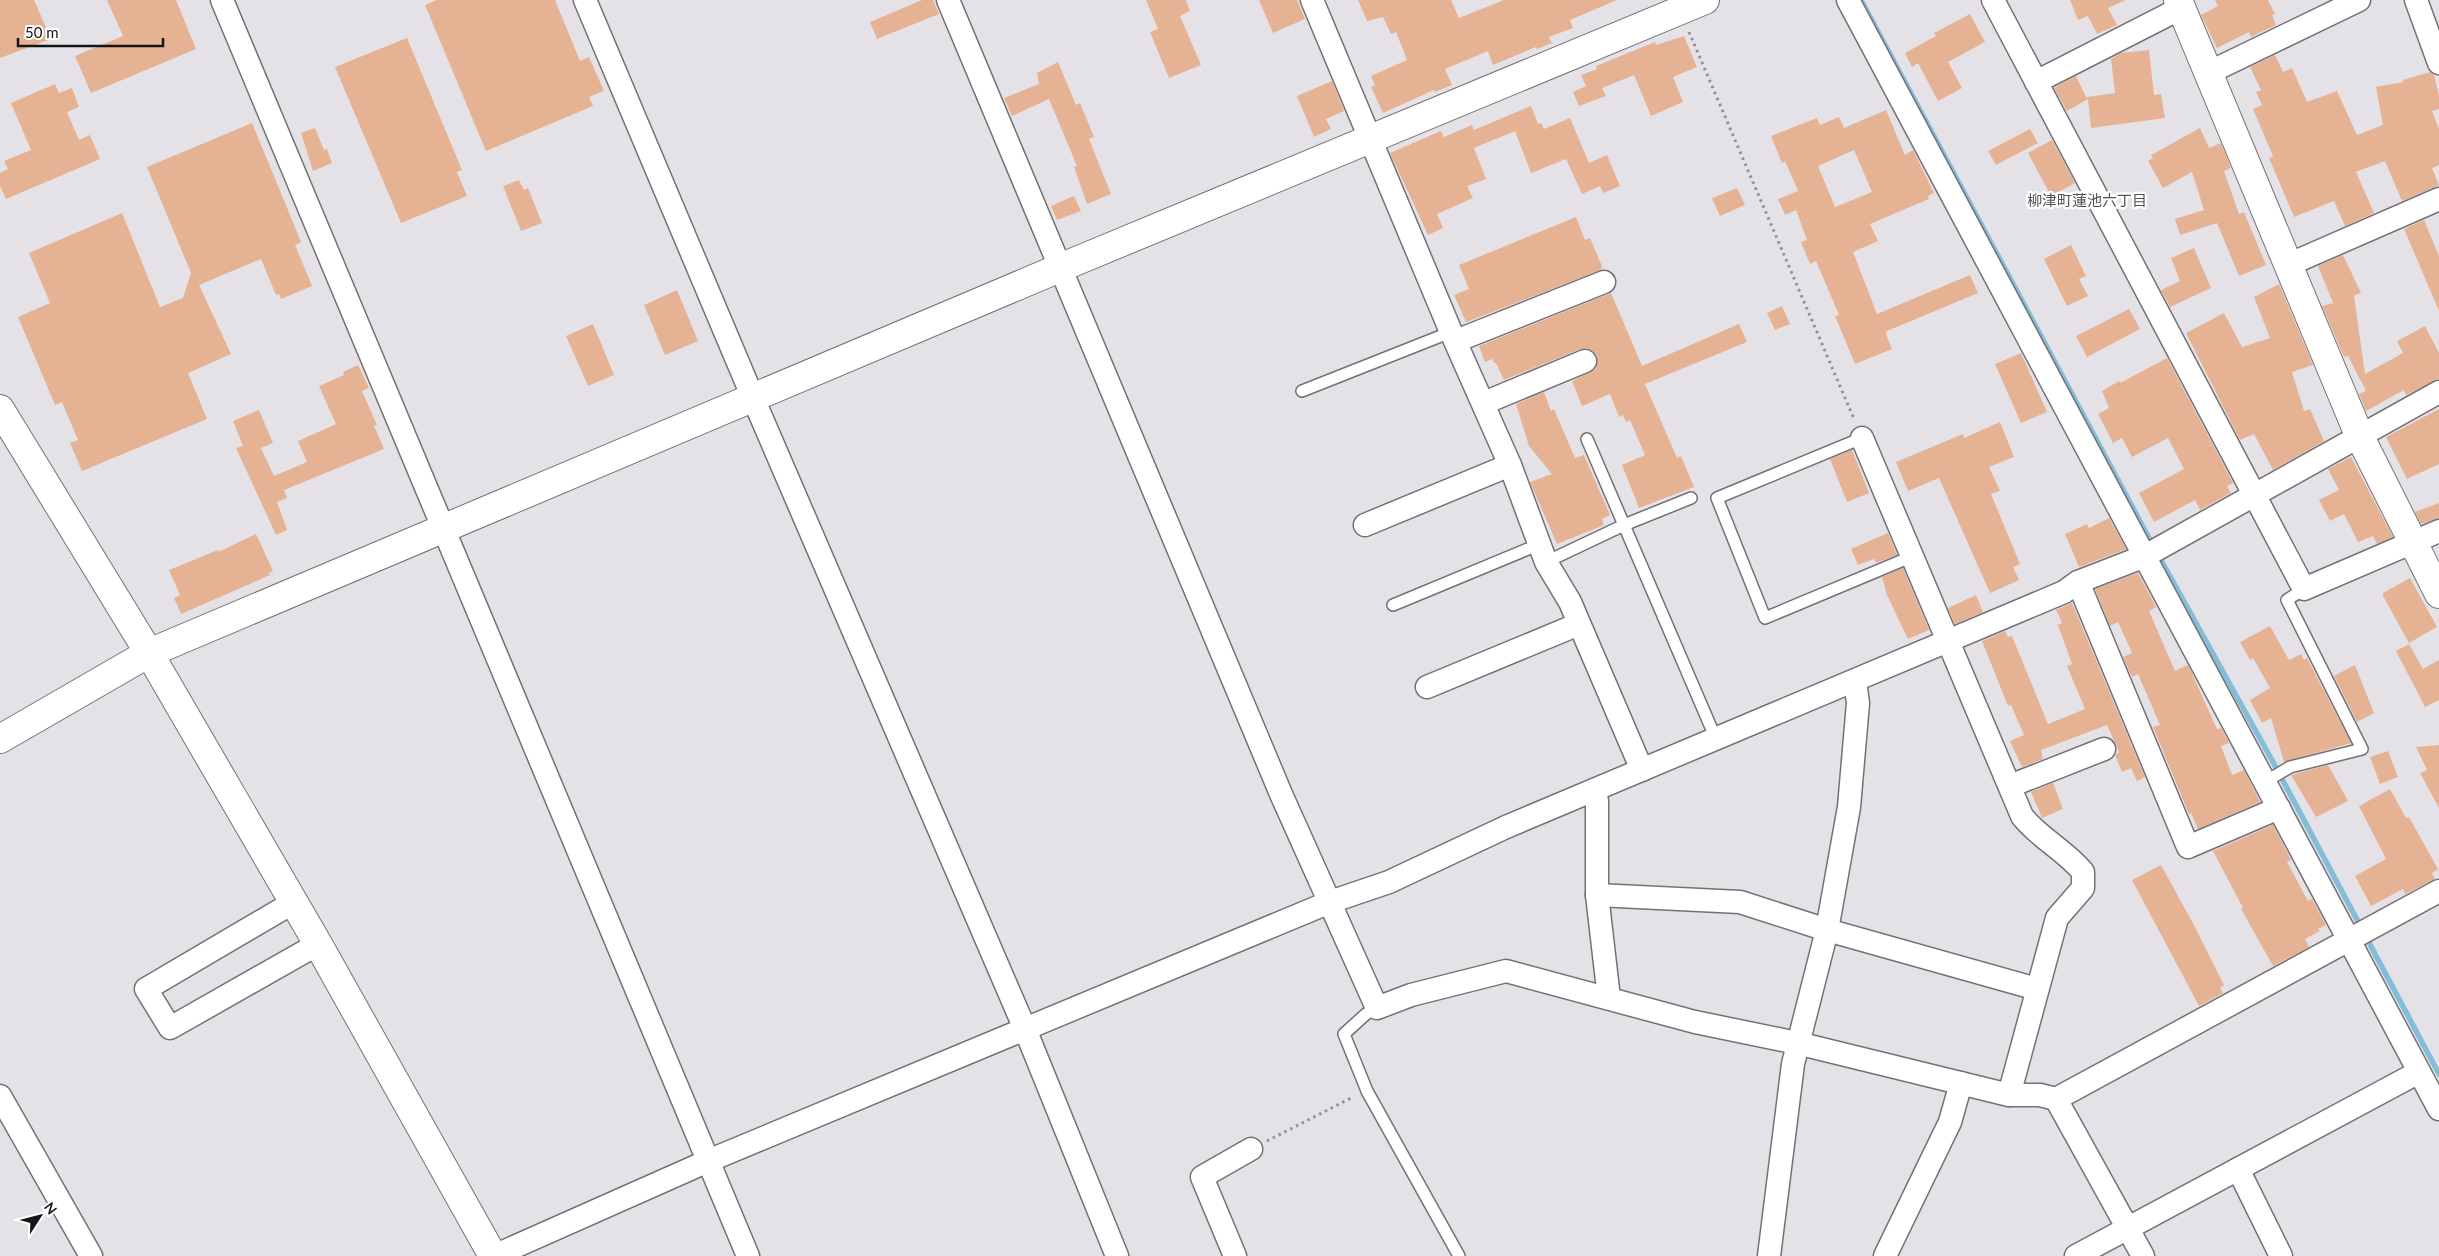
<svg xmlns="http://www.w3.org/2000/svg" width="2439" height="1256" viewBox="0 0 2439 1256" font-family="Lato,'Noto Sans JP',sans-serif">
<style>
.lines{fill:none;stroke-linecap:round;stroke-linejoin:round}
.stream{stroke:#83bdda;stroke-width:5.5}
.building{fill:#e5b393;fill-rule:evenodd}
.lane-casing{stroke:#747175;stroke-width:14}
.street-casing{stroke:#747175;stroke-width:25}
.secondary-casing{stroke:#747175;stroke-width:30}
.path{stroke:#939094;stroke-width:3;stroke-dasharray:2.5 4;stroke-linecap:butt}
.lane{stroke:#fff;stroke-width:11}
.street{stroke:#fff;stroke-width:22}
.secondary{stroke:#fff;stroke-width:28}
.labels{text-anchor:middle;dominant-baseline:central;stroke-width:4.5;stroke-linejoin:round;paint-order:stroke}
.neighbourhood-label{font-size:15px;fill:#535154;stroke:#fff}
</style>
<rect width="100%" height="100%" fill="#e5e2e7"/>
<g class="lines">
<g class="stream">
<polyline points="1861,0 2149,538"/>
<polyline points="2161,560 2273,762 2362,929"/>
<polyline points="2366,937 2439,1074"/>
</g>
</g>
<g class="building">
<polygon points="0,0 34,0 51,39 0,58"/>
<polygon points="107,0 176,0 196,49 91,93 75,56 123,36"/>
<polygon points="437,0 555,0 580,61 589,57 604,91 589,97 593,106 486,151 425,5"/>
<polygon points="922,0 933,0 939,14 877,39 870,22"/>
<polygon points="1146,0 1186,0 1190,11 1180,16 1201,65 1169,78 1150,32 1158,29"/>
<polygon points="1259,0 1297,0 1305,19 1273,33"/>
<polygon points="1358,0 1451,0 1459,18 1504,0 1617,0 1570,20 1573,28 1549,37 1552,43 1537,49 1536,47 1493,65 1488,51 1445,69 1452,85 1435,92 1434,90 1383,113 1371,87 1375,85 1371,76 1407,60 1396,32 1391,34 1383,17 1367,21"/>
<polygon points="2070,0 2126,0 2108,8 2117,25 2097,34 2088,16 2078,20"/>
<polygon points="2215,0 2268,0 2275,14 2272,15 2276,25 2251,37 2249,32 2217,48 2201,15 2218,6"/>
<polygon points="1970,14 1985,42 1948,62 1962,88 1938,101 1918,63 1912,67 1905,53 1936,36 1934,33"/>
<polygon points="1684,36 1697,67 1673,77 1683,102 1651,116 1634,75 1602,88 1606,96 1579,106 1573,92 1586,86 1581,75 1597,69 1596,66 1655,42 1656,45"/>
<polygon points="407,38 462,170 457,172 467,196 401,223 335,67"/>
<polygon points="2149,50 2154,95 2161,94 2165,118 2091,128 2088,99 2067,111 2054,88 2076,76 2087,99 2087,97 2115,93 2111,59 2121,53"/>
<polygon points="2275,55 2283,72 2292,68 2307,102 2337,91 2357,135 2383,125 2376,87 2403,82 2403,80 2430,72 2434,75 2439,96 2439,109 2432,111 2439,129 2439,165 2432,168 2439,185 2402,201 2385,161 2356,172 2374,213 2345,226 2334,201 2294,217 2269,158 2273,156 2253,109 2262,105 2256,92 2261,90 2250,67"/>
<polygon points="1058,62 1076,105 1080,103 1094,137 1089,139 1111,194 1087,204 1074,167 1077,166 1049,99 1012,116 1004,98 1039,84 1037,73"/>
<polygon points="1332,81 1344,111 1326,119 1331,129 1314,137 1297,96"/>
<polygon points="55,84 59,93 72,88 79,107 67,112 79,140 90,135 100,159 6,199 0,186 0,173 8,169 4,161 31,150 11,103"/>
<polygon points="1531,106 1538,124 1541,123 1544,129 1570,118 1589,163 1607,155 1620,186 1603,193 1600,186 1582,194 1566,159 1531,173 1515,131 1474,148 1486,179 1467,186 1473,198 1437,214 1443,228 1428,235 1390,153 1441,131 1444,137 1472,125 1474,130"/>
<path d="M1886 110 1905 155 1913 150 1934 193 1928 196 1929 199 1870 224 1878 241 1853 252 1877 314 1970 275 1978 293 1887 331 1886 334 1892 349 1855 364 1835 316 1839 315 1816 261 1810 264 1801 242 1807 240 1796 210 1785 215 1778 199 1798 191 1785 161 1782 163 1771 136 1817 118 1820 125 1839 117 1844 128ZM1854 150 1872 192 1835 207 1818 166Z"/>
<polygon points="252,123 295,227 301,242 295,245 312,286 281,299 279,294 276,295 261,259 199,285 231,354 188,373 207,419 82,471 70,443 78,440 62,402 55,405 18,317 50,303 29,253 122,213 160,307 183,298 191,273 147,167"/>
<polygon points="315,128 324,150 327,149 332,163 313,171 301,133"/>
<polygon points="2200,128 2209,148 2221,143 2231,168 2224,171 2239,214 2244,212 2266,265 2239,276 2217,223 2180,235 2175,219 2204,210 2192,172 2163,188 2148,161 2153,158 2151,155"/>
<polygon points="2030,129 2038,143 1996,165 1988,151"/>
<polygon points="2052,140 2075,183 2051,196 2028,153"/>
<polygon points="519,180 524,190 528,188 542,223 521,231 503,186"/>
<polygon points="1737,188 1745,205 1720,216 1712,198"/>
<polygon points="1074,196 1081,211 1057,220 1051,206"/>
<polygon points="1576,217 1585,240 1590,238 1602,266 1601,270 1466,322 1454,295 1469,289 1459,265"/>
<polygon points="2424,220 2439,256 2439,311 2404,229"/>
<polygon points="2071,245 2086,276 2079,279 2088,296 2067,306 2044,259"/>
<polygon points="2194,248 2211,288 2170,307 2161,290 2180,281 2171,258"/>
<polygon points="2343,255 2361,293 2354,296 2365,374 2403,353 2397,341 2425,326 2439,353 2439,379 2406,395 2404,390 2366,411 2359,394 2366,391 2348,356 2344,357 2322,306 2333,303 2318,266"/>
<polygon points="2279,284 2313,365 2292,372 2304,411 2310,409 2324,441 2273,470 2254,434 2240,440 2186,333 2224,313 2242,347 2270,338 2254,297"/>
<polygon points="677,290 698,341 665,355 644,305"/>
<polygon points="1611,293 1642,366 1739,324 1747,342 1645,384 1677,458 1681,456 1694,487 1639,508 1622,465 1645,455 1630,420 1626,422 1623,415 1619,417 1610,394 1582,406 1572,381 1596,369 1597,356 1593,351 1587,348 1580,349 1504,380 1496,363 1494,363 1492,359 1485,362 1479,346"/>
<polygon points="1782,306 1790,324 1775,330 1767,313"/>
<polygon points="2129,309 2140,329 2087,357 2076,336"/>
<polygon points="593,324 614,375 588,386 566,336"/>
<polygon points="2021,353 2047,412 2021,423 1995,364"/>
<polygon points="2167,358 2233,483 2227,486 2231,493 2200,510 2195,500 2154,522 2139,493 2184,469 2168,438 2132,457 2122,438 2113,443 2098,414 2109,408 2102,391 2119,381 2120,383"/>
<polygon points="358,365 369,388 362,391 377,425 374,426 384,449 284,490 287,498 277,502 287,530 276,535 236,448 243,446 233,421 259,410 273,443 261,448 274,476 307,462 298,441 336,424 319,386 344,375 343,372"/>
<polygon points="1544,392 1551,411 1554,409 1575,458 1584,455 1610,515 1602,519 1604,525 1557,544 1530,482 1552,474 1529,446 1516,404"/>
<polygon points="2439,409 2439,464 2407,479 2386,437"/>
<polygon points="2000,422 2014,457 1989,467 2000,491 1991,494 2020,564 2013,567 2019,580 1990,593 1939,478 1908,491 1896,462 1963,434 1964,438"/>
<polygon points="1852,450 1869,493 1847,502 1830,459"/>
<polygon points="2351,457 2393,537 2377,544 2373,536 2358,542 2344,514 2330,521 2319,500 2339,490 2328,469"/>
<polygon points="2439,503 2439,518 2421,524 2415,512"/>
<polygon points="2109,518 2126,549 2079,567 2065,534 2087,524 2089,528"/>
<polygon points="1888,533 1897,555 1876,563 1874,559 1858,565 1851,549"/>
<polygon points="256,534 273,571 269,573 270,575 181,614 174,598 180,595 169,570 218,550 218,552"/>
<polygon points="1903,568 1929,630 1908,639 1887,595 1882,577"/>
<polygon points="2138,573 2156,607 2149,611 2175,671 2188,665 2217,729 2221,728 2229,743 2221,746 2232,775 2244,770 2260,802 2198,829 2191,813 2189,814 2153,727 2160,725 2138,674 2132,677 2123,657 2132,653 2118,622 2110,626 2095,589"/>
<polygon points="2410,578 2437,627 2409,643 2383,596 2383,593"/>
<polygon points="1976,595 1983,612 1955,624 1948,608"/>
<polygon points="2072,603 2145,777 2137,781 2131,768 2122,772 2115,755 2119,752 2116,745 2107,725 2041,750 2043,759 2022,767 2010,741 2024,735 2011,705 2008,706 1982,641 2005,631 2008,637 2012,636 2048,724 2085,709 2067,666 2072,664 2058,625 2062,623 2056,610"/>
<polygon points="2270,626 2289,660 2301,654 2304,660 2307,658 2351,743 2284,762 2271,718 2262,723 2250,700 2270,688 2253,658 2250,660 2240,642"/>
<polygon points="2409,644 2423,669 2439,660 2439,700 2425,707 2396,651"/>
<polygon points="2355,665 2374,713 2357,722 2334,676"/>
<polygon points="2439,745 2439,808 2420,773 2427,770 2416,747"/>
<polygon points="2388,751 2398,777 2380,784 2370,757"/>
<polygon points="2328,765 2348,801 2316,817 2291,775"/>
<polygon points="2053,783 2063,809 2042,818 2031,792"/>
<polygon points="2390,789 2406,818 2409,817 2438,869 2432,873 2435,879 2405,894 2403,889 2371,906 2355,876 2386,859 2359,806"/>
<polygon points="2273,825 2291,860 2287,862 2308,901 2312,899 2326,925 2318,929 2320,931 2305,939 2309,947 2273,966 2241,909 2243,908 2213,851"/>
<polygon points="2161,865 2196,929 2224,985 2220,988 2223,993 2199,1006 2132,880"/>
</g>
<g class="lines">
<g class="lane-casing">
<g id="lane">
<polyline points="1302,391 1451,332"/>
<polyline points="1862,438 1717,498 1765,618 1913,556"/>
<polyline points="1587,439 1716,739"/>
<polyline points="1546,562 1624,525 1691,498"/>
<polyline points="1393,605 1540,544"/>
<polyline points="2265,782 2290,767 2362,749 2287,600 2304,589"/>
<polyline points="1377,1008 1366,1014 1344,1034 1367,1091 1459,1256"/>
</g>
</g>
<g class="street-casing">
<g id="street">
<polyline points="222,0 748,1256"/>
<polyline points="585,0 753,398 1025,1029 1117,1256"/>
<polyline points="948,0 1281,794 1377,1008 1411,995 1506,971 1695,1022 1797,1043 2009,1095 2040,1095 2056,1099 2439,891"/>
<polyline points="1312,0 1451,332 1510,465 1546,562 1570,602 1642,770"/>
<polyline points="1848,0 2439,1109"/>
<polyline points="1993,0 2304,589 2439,531"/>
<polyline points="2416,0 2439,63"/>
<polyline points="2208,73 2359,0"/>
<polyline points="2036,82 2181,8"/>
<polyline points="2288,265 2439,199"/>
<polyline points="1456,341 1604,282"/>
<polyline points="1484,403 1585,361"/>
<path d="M1862 438 2022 816C2039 838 2065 850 2083 872V888L2057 918 2009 1095"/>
<polyline points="1365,525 1510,465"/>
<polyline points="2078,582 2188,847 2279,808"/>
<polyline points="1427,687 1579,624"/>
<polyline points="2010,786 2104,749"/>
<polyline points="1594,790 1597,801 1597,895 1609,998"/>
<polyline points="1597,895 1740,902 1827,930 2037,989"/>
<polyline points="294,902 146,989 170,1028 318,944"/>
<polyline points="0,1096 91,1256"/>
<polyline points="2056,1099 2143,1256"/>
<polyline points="2238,1169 2281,1256"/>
<polyline points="494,1256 708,1161 1025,1029 1330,902 1389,882 1506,827 2064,592 2078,582 2145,556 2439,392"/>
<polyline points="1235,1256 1202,1177 1251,1149"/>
<polyline points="1769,1256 1793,1064 1827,930 1849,807 1858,703 1855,681"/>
<polyline points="1885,1256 1950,1122 1961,1083"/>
<polyline points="2076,1256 2419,1072"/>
</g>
</g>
<g class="secondary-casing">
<g id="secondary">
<polyline points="2178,0 2359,435 2439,594"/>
<polyline points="0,409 149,653 318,944 493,1256"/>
<polyline points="0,739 149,653 1062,267 1705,0"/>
</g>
</g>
<g class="path">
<polyline points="1689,32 1854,419"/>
<polyline points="1267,1141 1353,1097"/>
</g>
<use href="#lane" class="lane"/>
<use href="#street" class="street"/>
<use href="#secondary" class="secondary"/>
</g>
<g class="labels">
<g class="neighbourhood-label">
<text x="2087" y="200">柳津町蓮池六丁目</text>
</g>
</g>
<g transform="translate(40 1216) rotate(54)" stroke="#ffffff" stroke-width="4" paint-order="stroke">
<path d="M0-4L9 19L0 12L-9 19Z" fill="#151416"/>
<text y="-8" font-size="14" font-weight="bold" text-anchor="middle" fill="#151416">N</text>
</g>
<path d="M18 38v8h145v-8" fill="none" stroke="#151416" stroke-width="2.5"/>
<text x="25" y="38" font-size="15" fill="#151416" stroke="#ffffff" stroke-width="4" paint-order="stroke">50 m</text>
</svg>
